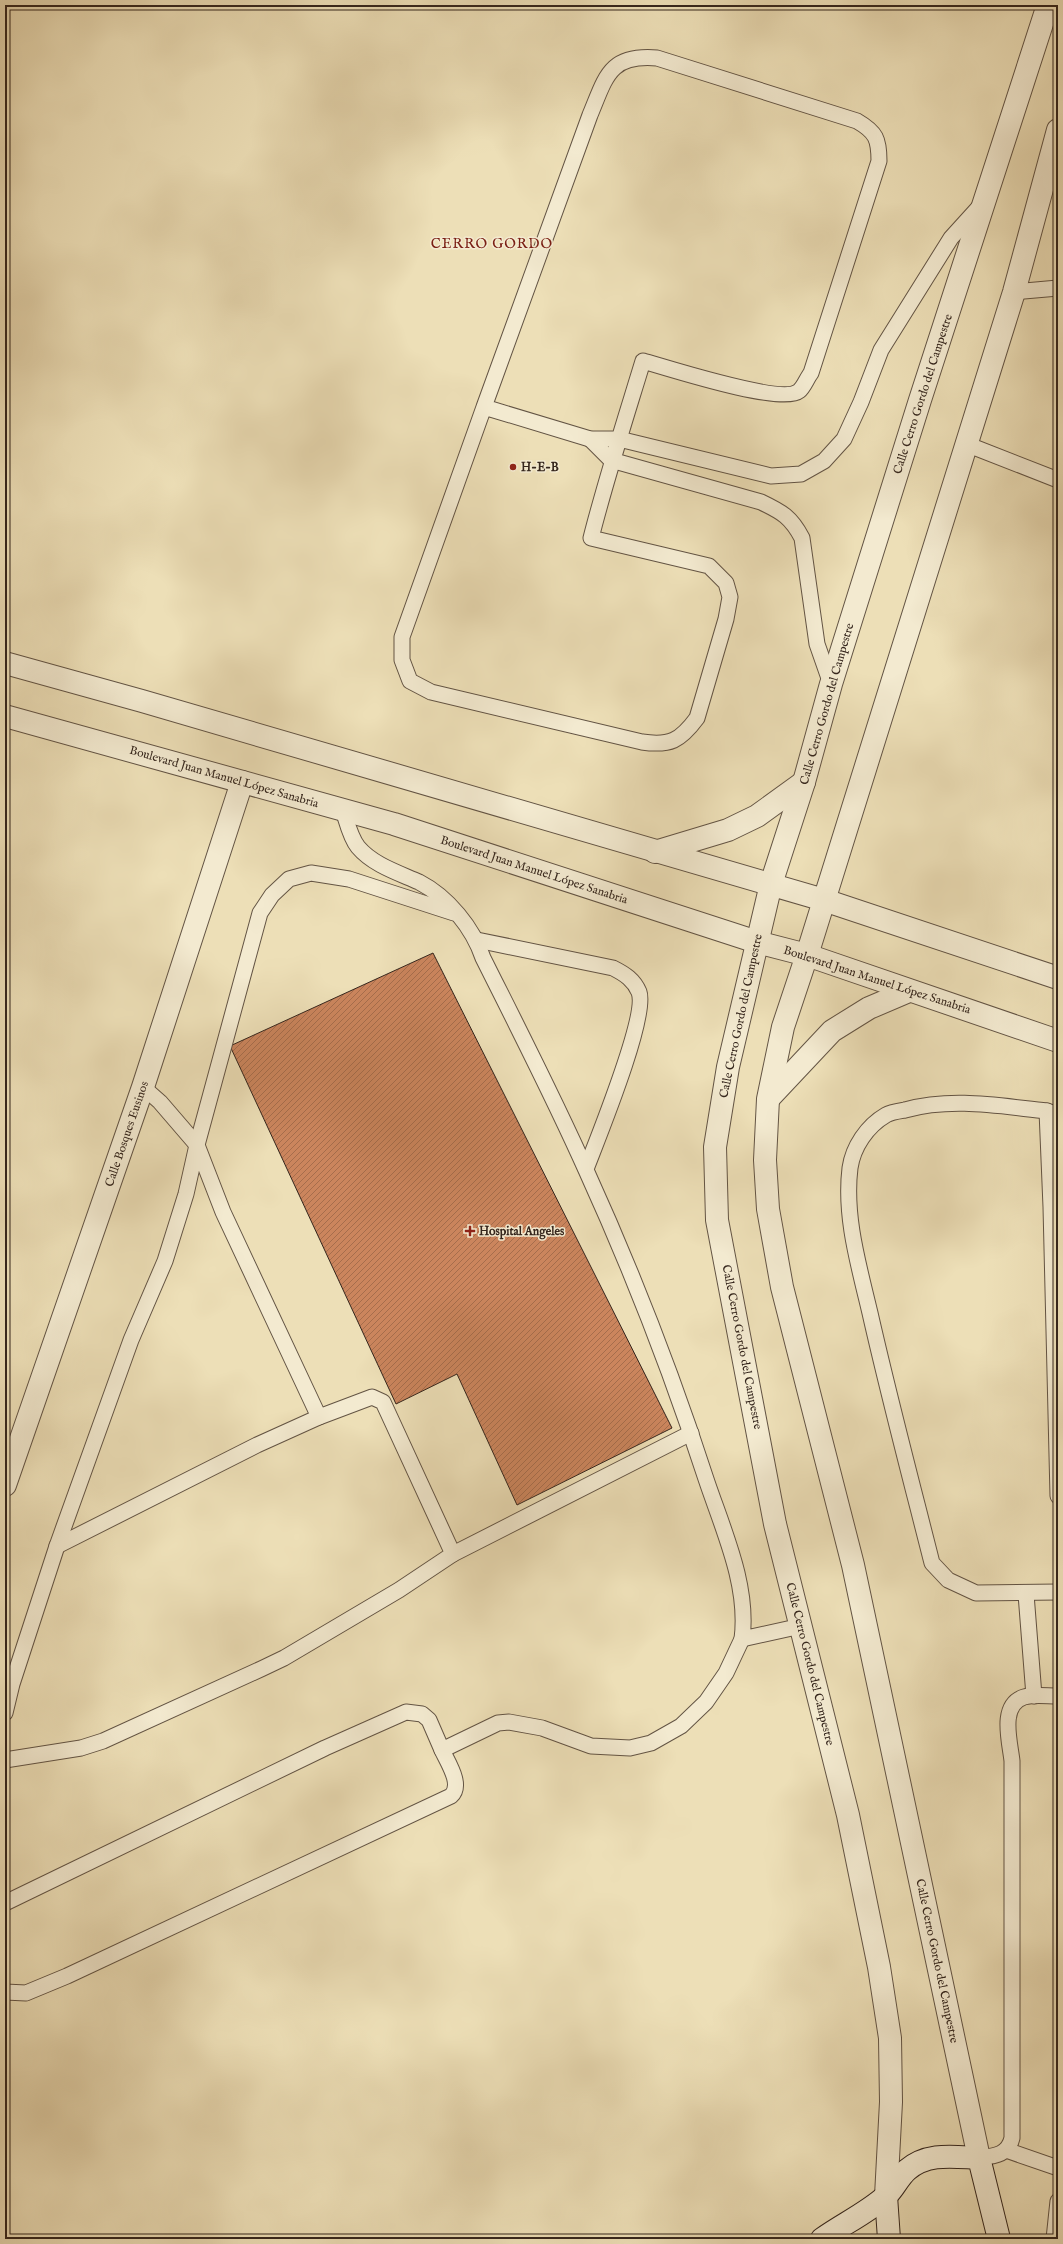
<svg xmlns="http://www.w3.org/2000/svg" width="1063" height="2244" viewBox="0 0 1063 2244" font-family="'IM FELL English',serif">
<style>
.building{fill:url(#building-hatch);stroke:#35261d}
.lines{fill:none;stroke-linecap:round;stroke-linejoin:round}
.service-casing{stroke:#635444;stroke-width:17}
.minor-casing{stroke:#635444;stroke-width:24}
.tertiary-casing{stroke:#635444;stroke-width:24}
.secondary-casing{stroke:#35261d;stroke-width:24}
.service{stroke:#f3ead0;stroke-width:15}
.minor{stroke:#f3ead0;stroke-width:22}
.tertiary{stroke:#f3ead0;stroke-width:22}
.secondary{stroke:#f3ead0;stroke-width:22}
.poi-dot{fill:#8f2418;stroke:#f3ead0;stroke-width:1.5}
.labels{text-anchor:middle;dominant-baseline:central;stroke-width:3;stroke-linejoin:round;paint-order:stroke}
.street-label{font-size:12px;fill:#35261d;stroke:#f3ead0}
.poi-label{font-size:12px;font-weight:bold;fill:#35261d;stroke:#f3ead0;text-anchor:start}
.quarter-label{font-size:14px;letter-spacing:1px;fill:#7a1f14;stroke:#f3ead0}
</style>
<defs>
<pattern id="building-hatch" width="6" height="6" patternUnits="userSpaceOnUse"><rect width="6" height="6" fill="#cb855d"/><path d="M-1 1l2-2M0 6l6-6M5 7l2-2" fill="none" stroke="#a66d4c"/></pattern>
</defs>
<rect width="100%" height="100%" fill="#eddfb7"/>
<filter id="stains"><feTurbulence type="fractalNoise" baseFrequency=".005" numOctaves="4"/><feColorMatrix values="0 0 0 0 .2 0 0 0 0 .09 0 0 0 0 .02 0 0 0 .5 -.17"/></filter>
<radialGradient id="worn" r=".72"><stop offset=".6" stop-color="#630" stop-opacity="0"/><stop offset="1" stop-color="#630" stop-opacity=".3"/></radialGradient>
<polygon class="building" points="433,953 672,1428 517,1505 457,1374 396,1404 230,1046"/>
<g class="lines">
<g class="service-casing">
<g id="service">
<polyline points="1014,292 1058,288"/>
<path d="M484 407 402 637V660L410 681 431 692 642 742C670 746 680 741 697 718L726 619 730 597 726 583 709 566 591 538C606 479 625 420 643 361 668 368 782 405 799 391 804 387 807 378 811 373L879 161C879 139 876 132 857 121L657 58C609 54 606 77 590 115L484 407 590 439H619L771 476 801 474 824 461 844 439 861 402 881 350 951 238 980 206"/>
<path d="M590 439 611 460 761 502C782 512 791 517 802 538L817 644 831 684"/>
<polyline points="966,444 1058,480"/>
<path d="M343 810C347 822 350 837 358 847 373 865 399 873 419 882 448 897 473 928 483 958 518 1028 554 1098 586 1170 632 1271 672 1374 706 1479 723 1530 749 1585 742 1639L801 1626"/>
<path d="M477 940 613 968C625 974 634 980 639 992 648 1016 597 1140 586 1169"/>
<polyline points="143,1087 160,1102 197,1145"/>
<polyline points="1047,1111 1051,1207 1058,1496"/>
<path d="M1058 1115 1047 1111C999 1106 952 1097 905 1110 899 1111 891 1112 886 1115 867 1126 853 1147 850 1168 844 1217 859 1266 870 1313 889 1397 911 1480 932 1563L948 1580 976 1593 1058 1592"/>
<polyline points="197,1145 260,913 272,895 289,879 311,873 349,879 454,913"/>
<polyline points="453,1554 691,1433"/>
<polyline points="1026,1594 1034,1696"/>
<polyline points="5,1713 12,1684 57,1546 131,1340 165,1261 186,1194 197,1145 223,1212 319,1417"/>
<polyline points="5,1760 81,1748 103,1741 261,1669 284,1658 399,1590 453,1554 383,1402 372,1397 319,1417 257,1445 57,1546"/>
<polyline points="5,1903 325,1748 406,1712 422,1714 429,1720 442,1750 498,1723 509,1722 542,1728 591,1746 630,1748 651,1743 681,1726 706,1702 726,1673 742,1639"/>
<path d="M5 1992 26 1993 67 1976 451 1796C463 1785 448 1763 442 1750"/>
<polyline points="1006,2150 1058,2168"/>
<path d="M979 2158C995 2156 1008 2155 1012 2138V1761C1010 1742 999 1705 1024 1697 1034 1694 1047 1696 1058 1696"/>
<polyline points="1054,2239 1058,2201"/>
</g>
</g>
<g class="minor-casing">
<g id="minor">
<polyline points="824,900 1058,978"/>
<polyline points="807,955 1058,1041"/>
<polyline points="5,1485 143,1087 242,782"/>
</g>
</g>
<g class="tertiary-casing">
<g id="tertiary">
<polyline points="5,663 142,701 824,900"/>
<polyline points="5,716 394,824 757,942 807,955"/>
<polyline points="655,852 728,830 757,816 804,782"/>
<polyline points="769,1098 832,1031 869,1008 909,991"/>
<polyline points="979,2158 853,1565 782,1287 768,1209 765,1160 768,1099 783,1027 807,955 1014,292 1058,130"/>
<polyline points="886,2196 891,2102 890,2038 879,1967 848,1815 775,1524 717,1220 715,1147 728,1067 771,884 804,782 831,684 920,400 1048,5"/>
</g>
</g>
<g class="secondary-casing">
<g id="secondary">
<polyline points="886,2196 889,2239"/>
<path d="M822 2239C843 2224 867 2213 886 2196 894 2189 898 2178 907 2170 928 2152 954 2157 979 2158L999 2239"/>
</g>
</g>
<use href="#service" class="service"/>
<use href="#minor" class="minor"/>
<use href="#tertiary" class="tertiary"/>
<use href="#secondary" class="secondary"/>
</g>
<g class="poi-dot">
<circle cx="513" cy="467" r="4"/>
<path d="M468 1225h4v4h4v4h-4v4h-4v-4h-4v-4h4z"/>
</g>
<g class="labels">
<g class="street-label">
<text transform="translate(923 394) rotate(-72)">Calle Cerro Gordo del Campestre</text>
<text transform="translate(827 704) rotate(-74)">Calle Cerro Gordo del Campestre</text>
<text transform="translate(224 777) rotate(16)">Boulevard Juan Manuel López Sanabria</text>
<text transform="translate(534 870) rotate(18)">Boulevard Juan Manuel López Sanabria</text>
<text transform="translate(877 980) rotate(18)">Boulevard Juan Manuel López Sanabria</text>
<text transform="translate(741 1016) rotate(-78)">Calle Cerro Gordo del Campestre</text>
<text transform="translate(127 1134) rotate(-71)">Calle Bosques Eusinos</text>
<text transform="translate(742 1347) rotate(79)">Calle Cerro Gordo del Campestre</text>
<text transform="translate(810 1664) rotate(76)">Calle Cerro Gordo del Campestre</text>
<text transform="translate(937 1961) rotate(78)">Calle Cerro Gordo del Campestre</text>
</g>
<g class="poi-label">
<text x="521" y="467">H-E-B</text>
<text x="479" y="1231">Hospital Angeles</text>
</g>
<g class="quarter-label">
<text x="492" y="244">CERRO GORDO</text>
</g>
</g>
<rect width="1063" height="2244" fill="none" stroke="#eddfb7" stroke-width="20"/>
<rect x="6" y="6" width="1051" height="2232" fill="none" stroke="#35261d" stroke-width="2"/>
<rect x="10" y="10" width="1043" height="2224" fill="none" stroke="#35261d"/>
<rect width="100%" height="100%" filter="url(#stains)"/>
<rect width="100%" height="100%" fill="url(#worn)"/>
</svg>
